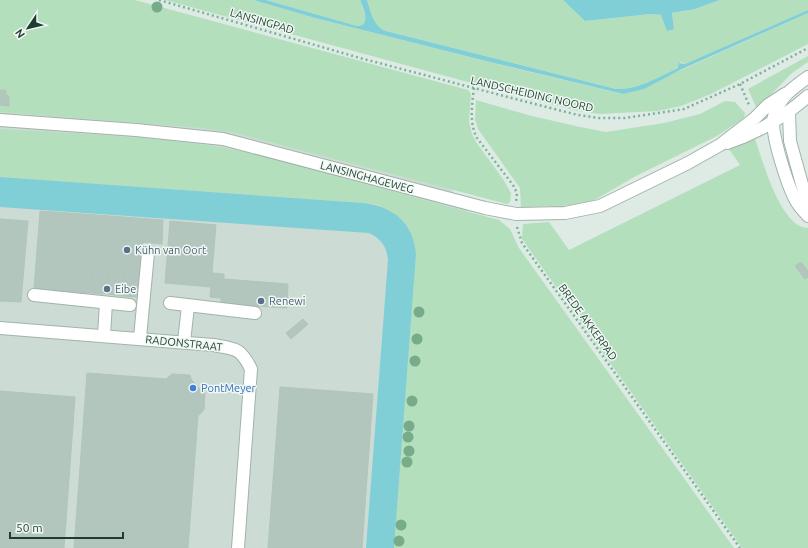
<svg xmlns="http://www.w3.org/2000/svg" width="808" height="548" viewBox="0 0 808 548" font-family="Ubuntu,sans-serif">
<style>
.built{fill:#ccdbd3}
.green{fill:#b4dfbd}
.water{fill:#80cfd7}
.building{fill:#b3c6bd;stroke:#b0c5bb}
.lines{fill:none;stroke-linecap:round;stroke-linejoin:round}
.minor-casing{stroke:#a1b3ab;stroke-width:14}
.path{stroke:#7bb29d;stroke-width:2.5;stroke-dasharray:2 3;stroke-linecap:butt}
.minor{stroke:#fff;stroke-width:12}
.tree{fill:#78ab89}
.service-dot{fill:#5c6f8a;stroke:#eff8f2;stroke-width:1.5}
.shop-dot{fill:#3f7fe0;stroke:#eff8f2;stroke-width:1.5}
.labels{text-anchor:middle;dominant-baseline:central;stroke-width:3;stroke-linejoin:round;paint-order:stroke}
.street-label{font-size:11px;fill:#1e3c32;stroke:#eff8f2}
.service-label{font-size:11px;fill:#4e5e75;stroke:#eff8f2;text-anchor:start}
.shop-label{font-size:11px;fill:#366cbe;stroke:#eff8f2;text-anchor:start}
</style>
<rect width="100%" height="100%" fill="#deebe4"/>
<polygon class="built" points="0,87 99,94 444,179 705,548 0,548"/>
<g class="green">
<polygon points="0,0 135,0 468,90 471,94 469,121 472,134 476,142 503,179 511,193 510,202 507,204 231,132 201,128 0,112"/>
<polygon points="165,0 253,0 315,18 494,63 622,94 686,68 808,13 808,44 711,94 681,106 658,111 600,114 578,111 527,98"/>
<polygon points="266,0 360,0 366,18 364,23 361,25 357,26"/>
<path d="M367 0H563L585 21 651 14 661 15 674 29 672 13 695 9 720 0H808V10L685 64 681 62 678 68C658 77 638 90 616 89L386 31C373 26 371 13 367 0Z"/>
<polygon points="808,56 808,62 792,73 757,109 748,89"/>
<polygon points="476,100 532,116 580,127 606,132 664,123 700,114 725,101 735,102 745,113 744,118 717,136 636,176 586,205 523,207 521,207 520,188 478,129 475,119"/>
<path d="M0 129C82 134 166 136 246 152L499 220 510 229 519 248 734 548H394L416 254 412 236 392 212 377 204 363 203 0 177Z"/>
<path d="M754 136C762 158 780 228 808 228V548H742L522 239 523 224 549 222 569 250 740 165 729 149Z"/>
</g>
<g class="water">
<path d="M253 0H266L357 26C372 25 363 8 360 0H367C371 12 373 26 386 31L616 89C638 90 658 77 678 68L679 63 685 64 808 10V13L680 70 644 89 623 94 494 63 315 18Z"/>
<polygon points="563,0 720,0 695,9 672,13 674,29 667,31 661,15 651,14 585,21"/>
<path d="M0 177 363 203C384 205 404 215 412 236 414 241 415 248 416 254L394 548H366L388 260C386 245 382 240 369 233L0 207Z"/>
</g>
<g class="building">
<polygon points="0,90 6,90 6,95 9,96 9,106 0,105"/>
<polygon points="40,211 97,215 91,293 34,289"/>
<polygon points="97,215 163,220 162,244 95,238"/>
<polygon points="0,219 28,221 21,302 0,301"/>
<polygon points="170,221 216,225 212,273 224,274 224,279 288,284 287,308 240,305 239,303 235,304 221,303 221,298 210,297 211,287 165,283"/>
<polygon points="95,238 143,241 141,263 93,260"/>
<polygon points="93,260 109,261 107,294 91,293"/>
<polygon points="109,261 125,262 122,296 107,294"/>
<polygon points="125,262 141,263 139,297 122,296"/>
<polygon points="801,262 808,271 808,277 805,279 795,266"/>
<polygon points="303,319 308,324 291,339 286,333"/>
<polygon points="87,373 166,379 172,374 190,375 191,379 203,393 205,393 204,410 198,416 188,548 74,548"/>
<polygon points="280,387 373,394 362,548 268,548"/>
<polygon points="0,391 75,397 64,548 0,548"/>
</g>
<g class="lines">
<g class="minor-casing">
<g id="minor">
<path d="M808 77C792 89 780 96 774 116 769 130 789 191 798 204 801 209 805 212 808 216"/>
<polyline points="789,112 790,141 808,206"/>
<polyline points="0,120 136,130 223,139 485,208 516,214 565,213 600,206 688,163 720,145 755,118 768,105 785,94"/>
<path d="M727 143C758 133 784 117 808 96"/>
<polyline points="34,295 130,305"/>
<polyline points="170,303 255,313"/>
<path d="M0 328 213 345C235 349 240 347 251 369L238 548"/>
<polyline points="104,335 106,303"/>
<polyline points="140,338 148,253"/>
<polyline points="184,342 188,306"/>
</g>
</g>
<g class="path">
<polyline points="159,0 360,58 523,101 578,115 599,118 625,118 684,109 740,84 808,48"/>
<polyline points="740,84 749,105"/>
<path d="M474 88C472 105 469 123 477 138L513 185 517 193 516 202"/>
<polyline points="517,227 522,243 740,548"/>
</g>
<use href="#minor" class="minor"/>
</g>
<g class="tree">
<circle cx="157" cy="7" r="5.5"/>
<circle cx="419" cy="312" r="5.5"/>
<circle cx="417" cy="339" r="5.5"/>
<circle cx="415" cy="361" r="5.5"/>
<circle cx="412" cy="401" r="5.5"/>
<circle cx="409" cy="426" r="5.5"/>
<circle cx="408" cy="437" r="5.5"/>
<circle cx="409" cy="451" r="5.5"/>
<circle cx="407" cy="462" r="5.5"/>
<circle cx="401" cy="525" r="5.5"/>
<circle cx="399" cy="541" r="5.5"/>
</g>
<g class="service-dot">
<circle cx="127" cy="250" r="4"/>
<circle cx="107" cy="289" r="4"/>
<circle cx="261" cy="301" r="4"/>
</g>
<circle class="shop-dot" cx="193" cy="388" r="4"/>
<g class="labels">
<g class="street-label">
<text transform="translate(262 21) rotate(16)">LANSINGPAD</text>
<text transform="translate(532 94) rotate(13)">LANDSCHEIDING NOORD</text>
<text transform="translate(367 177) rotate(15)">LANSINGHAGEWEG</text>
<text transform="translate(588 322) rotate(54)">BREDE AKKERPAD</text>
<text transform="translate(184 343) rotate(6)">RADONSTRAAT</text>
</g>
<g class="service-label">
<text x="135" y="250">Kühn van Oort</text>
<text x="115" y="289">Eibe</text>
<text x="269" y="301">Renewi</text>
</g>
<g class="shop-label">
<text x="201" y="388">PontMeyer</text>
</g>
</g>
<g transform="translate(28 28) rotate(235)" stroke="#eff8f2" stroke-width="3" paint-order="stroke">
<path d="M0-3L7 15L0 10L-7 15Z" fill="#1e3c32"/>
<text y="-6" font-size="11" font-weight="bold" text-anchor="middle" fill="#1e3c32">N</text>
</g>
<path d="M10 532v6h113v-6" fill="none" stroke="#1e3c32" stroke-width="2"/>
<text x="16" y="532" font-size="12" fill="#1e3c32" stroke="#eff8f2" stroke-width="3" paint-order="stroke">50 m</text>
</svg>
